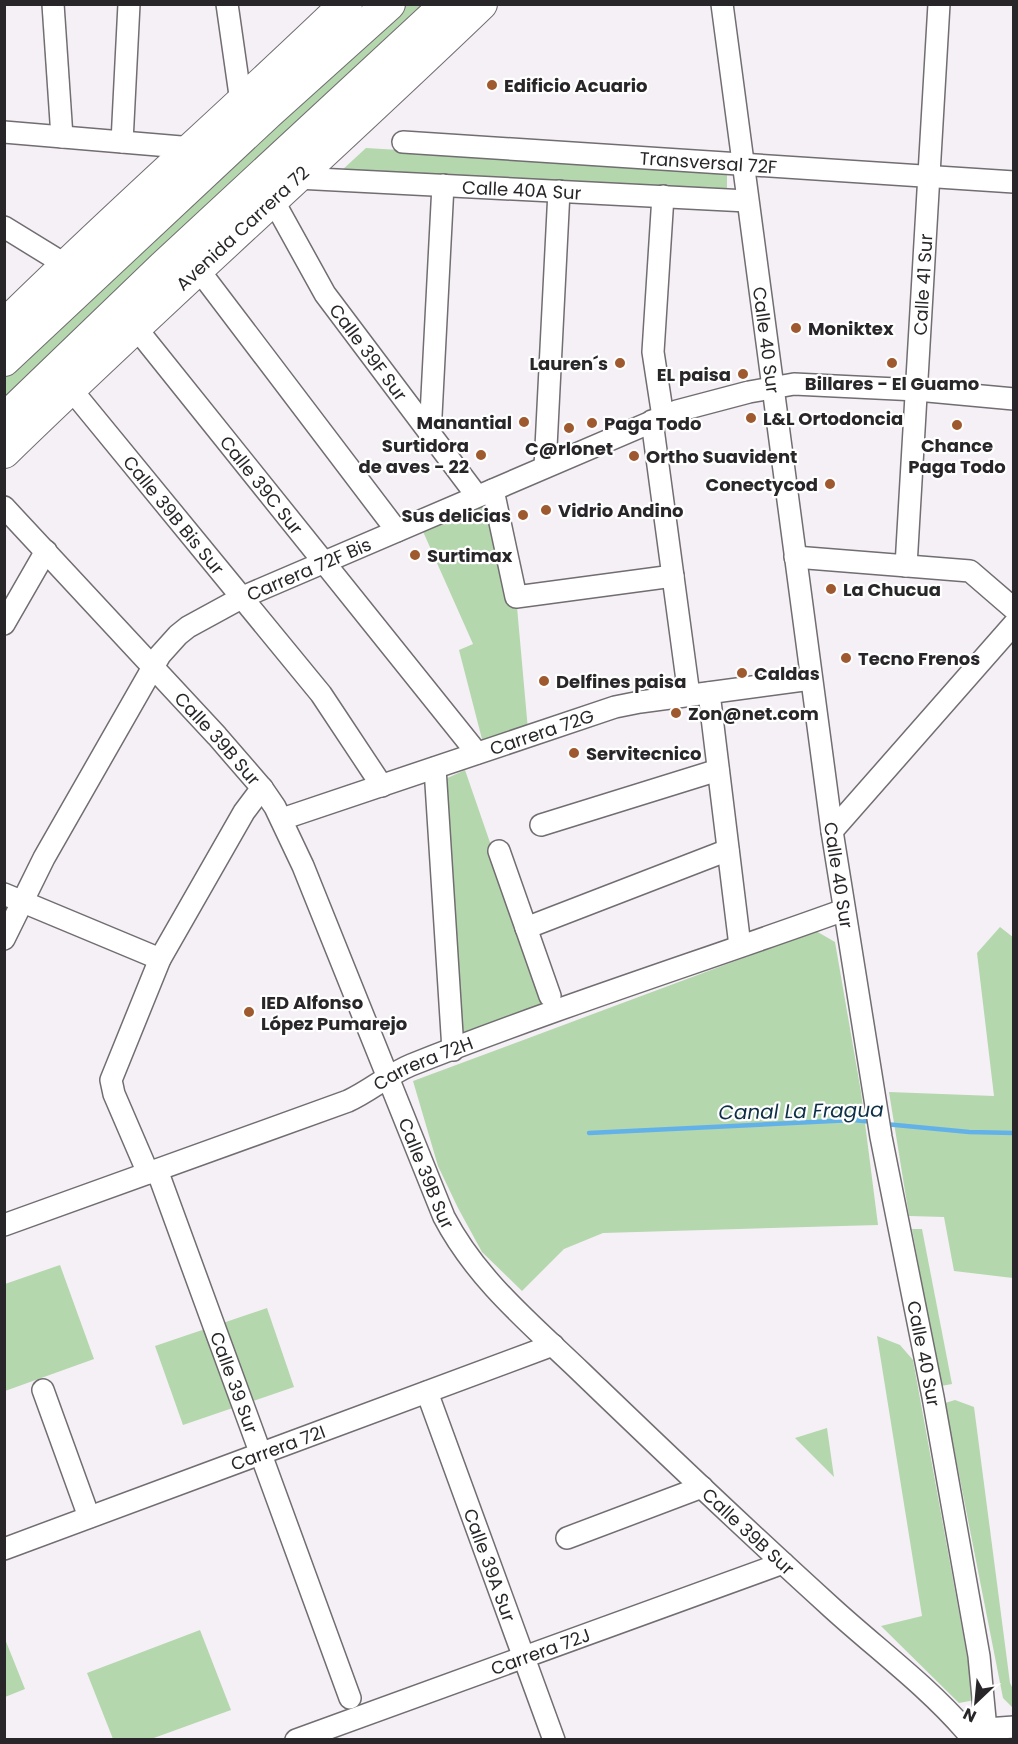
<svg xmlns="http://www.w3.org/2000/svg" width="1018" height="1744" viewBox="0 0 1018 1744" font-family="Poppins,sans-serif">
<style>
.green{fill:#b4d7ad}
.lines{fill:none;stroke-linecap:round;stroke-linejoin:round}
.stream{stroke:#62b1e9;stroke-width:4.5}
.minor-casing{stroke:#716d71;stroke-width:24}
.highway-casing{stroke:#716d71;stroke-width:34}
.minor{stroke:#fff;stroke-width:21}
.highway{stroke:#fff;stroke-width:32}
.poi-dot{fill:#9f592f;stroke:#fff;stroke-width:2}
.labels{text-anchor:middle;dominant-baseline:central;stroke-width:4.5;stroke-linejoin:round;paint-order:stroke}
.poi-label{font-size:18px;font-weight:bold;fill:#282628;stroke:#fff;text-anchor:start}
.street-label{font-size:18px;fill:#282628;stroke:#fff}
.water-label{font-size:20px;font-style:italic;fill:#0d3047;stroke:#fff}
</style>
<rect width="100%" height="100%" fill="#f5f0f5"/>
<g class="green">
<polygon points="401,5 425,5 5,398 5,371"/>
<polygon points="366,148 727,170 727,193 341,171"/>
<polygon points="486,506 517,607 528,730 483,743 459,650 473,644 421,527"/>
<polygon points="465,770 546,1005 458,1038 445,779"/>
<polygon points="1000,927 1014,938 1013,1278 954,1271 944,1217 909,1216 889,1092 994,1096 977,953"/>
<polygon points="816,931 835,942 861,1092 878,1225 603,1233 564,1249 522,1291 482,1252 458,1208 438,1166 413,1081"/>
<polygon points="912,1229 922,1229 952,1384 941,1386"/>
<polygon points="60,1265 94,1359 5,1391 5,1284"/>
<polygon points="267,1308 294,1387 183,1425 155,1346"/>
<polygon points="877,1336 900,1345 913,1360 975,1700 959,1703 881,1626 922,1616"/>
<polygon points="955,1400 974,1407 1010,1683 1013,1689 1013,1708 1003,1698 945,1403"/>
<polygon points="827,1428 834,1477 795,1438"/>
<polygon points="200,1630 231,1710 151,1739 113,1739 87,1673"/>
<polygon points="5,1639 25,1689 5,1697 4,1697"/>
</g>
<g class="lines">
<g class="stream">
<polyline points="885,1124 969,1132 1014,1133"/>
<polyline points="589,1133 853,1120 874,1122"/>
</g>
<g class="minor-casing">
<g id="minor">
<polyline points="53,4 62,137"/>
<polyline points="227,4 241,102"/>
<path id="s1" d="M722 4 832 831 881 1137 933 1397 979 1656 987 1740"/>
<polyline points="4,132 193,148"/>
<polyline points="122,142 129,4"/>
<path id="s2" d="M403 142 1014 182"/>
<path id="s3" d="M297 178 747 201"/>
<polyline points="663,196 653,352 663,417"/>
<path id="s4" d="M273 200 325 294 477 496"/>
<polyline points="4,227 66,265"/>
<polyline points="198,269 397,531"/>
<path id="s5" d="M136 328 477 753"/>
<path id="s6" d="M70 388 321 694 382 786"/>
<polyline points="652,421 689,695"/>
<polyline points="430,435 443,185"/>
<polyline points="545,467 559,191"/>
<polyline points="493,490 516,597 673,576"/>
<path id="s7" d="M4 507 217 736 262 788 275 807 303 866 444 1217C477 1280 531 1324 581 1372 664 1452 747 1531 832 1608 877 1649 926 1685 966 1731"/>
<polyline points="795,557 970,571 1014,609"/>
<path id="s8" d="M906 566 939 4"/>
<polyline points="4,624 46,551"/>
<polyline points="709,693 740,946"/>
<polyline points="435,768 453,1050"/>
<path id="s9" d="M282 819 615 707 640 702 811 679"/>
<polyline points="541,825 718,770"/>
<polyline points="832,831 1014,624"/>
<polyline points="499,851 550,996"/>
<polyline points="4,894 160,959"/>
<polyline points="526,928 728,850"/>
<path id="s10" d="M4 939 44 858 160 655 178 635 188 627 243 597 677 411 749 392 794 384 917 390 1014 399"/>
<path id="s11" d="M157 1170 350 1698"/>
<polyline points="148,1173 114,1094 111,1080 160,959 244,812 262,788"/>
<path id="s12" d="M4 1225 348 1101C370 1091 389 1074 411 1065 554 1008 700 962 844 910"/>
<polyline points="43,1390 89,1517"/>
<path id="s13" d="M427 1392 554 1740"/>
<polyline points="567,1538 702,1487"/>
<path id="s14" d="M4 1549 553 1345"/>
<polyline points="972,1730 1014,1727"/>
<path id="s15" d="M296 1740 783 1563"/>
</g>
</g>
<g class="highway-casing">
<g id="highway">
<path d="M4 326C115 216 233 113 346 4"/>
<polyline points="4,360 269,112 389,4"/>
<polyline points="4,420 163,267 447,4"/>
<path id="s16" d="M4 452C160 300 324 155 481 4"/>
</g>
</g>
<use href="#minor" class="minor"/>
<use href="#highway" class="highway"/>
</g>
<g class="poi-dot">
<circle cx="492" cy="85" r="6"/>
<circle cx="796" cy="328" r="6"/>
<circle cx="620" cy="363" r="6"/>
<circle cx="892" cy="363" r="6"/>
<circle cx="743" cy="374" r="6"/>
<circle cx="751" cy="418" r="6"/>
<circle cx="524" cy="422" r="6"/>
<circle cx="592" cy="423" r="6"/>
<circle cx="957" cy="425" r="6"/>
<circle cx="569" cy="428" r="6"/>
<circle cx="481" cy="455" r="6"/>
<circle cx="634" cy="456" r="6"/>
<circle cx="830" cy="484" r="6"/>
<circle cx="546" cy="510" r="6"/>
<circle cx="523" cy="515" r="6"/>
<circle cx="415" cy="555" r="6"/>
<circle cx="831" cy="589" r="6"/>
<circle cx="846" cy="658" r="6"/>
<circle cx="742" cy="673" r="6"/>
<circle cx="544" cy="681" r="6"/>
<circle cx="676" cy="713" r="6"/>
<circle cx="574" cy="753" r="6"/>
<circle cx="249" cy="1012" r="6"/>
</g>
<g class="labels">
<g class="poi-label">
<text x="504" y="85">Edificio Acuario</text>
<text x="808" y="328">Moniktex</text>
<text x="608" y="363" text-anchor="end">Lauren´s</text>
<text x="731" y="374" text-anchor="end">EL paisa</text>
<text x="892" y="383" text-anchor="middle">Billares - El Guamo</text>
<text x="763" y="418">L&amp;L Ortodoncia</text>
<text x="512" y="422" text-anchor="end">Manantial</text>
<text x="604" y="423">Paga Todo</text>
<text x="469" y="445" text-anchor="end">Surtidora<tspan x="469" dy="21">de aves - 22</tspan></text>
<text x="957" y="445" text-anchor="middle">Chance<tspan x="957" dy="21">Paga Todo</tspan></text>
<text x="569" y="448" text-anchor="middle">C@rlonet</text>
<text x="646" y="456">Ortho Suavident</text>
<text x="818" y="484" text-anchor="end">Conectycod</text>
<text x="558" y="510">Vidrio Andino</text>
<text x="511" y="515" text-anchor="end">Sus delicias</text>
<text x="427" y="555">Surtimax</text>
<text x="843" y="589">La Chucua</text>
<text x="858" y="658">Tecno Frenos</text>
<text x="754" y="673">Caldas</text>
<text x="556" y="681">Delfines paisa</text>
<text x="688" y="713">Zon@net.com</text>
<text x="586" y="753">Servitecnico</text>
<text x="261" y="1002">IED Alfonso<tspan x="261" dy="21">López Pumarejo</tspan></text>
</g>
<g class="street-label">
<text stroke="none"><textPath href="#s2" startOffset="306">Transversal 72F</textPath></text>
<text stroke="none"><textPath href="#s3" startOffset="225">Calle 40A Sur</textPath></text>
<text stroke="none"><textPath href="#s16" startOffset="327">Avenida Carrera 72</textPath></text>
<text stroke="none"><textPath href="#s8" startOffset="282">Calle 41 Sur</textPath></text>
<text stroke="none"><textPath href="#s1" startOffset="339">Calle 40 Sur</textPath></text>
<text stroke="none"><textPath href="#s4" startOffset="180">Calle 39F Sur</textPath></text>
<text stroke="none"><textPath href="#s5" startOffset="201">Calle 39C Sur</textPath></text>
<text stroke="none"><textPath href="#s6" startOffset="164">Calle 39B Bis Sur</textPath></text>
<text stroke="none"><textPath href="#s10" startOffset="498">Carrera 72F Bis</textPath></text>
<text stroke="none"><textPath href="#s9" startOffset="274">Carrera 72G</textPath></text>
<text stroke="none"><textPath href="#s7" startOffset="315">Calle 39B Sur</textPath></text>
<text stroke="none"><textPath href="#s1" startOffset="879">Calle 40 Sur</textPath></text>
<text stroke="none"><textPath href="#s12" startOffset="450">Carrera 72H</textPath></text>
<text stroke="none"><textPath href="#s7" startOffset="801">Calle 39B Sur</textPath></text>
<text stroke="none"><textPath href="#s1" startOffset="1365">Calle 40 Sur</textPath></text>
<text stroke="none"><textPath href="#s11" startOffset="226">Calle 39 Sur</textPath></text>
<text stroke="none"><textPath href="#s14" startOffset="292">Carrera 72I</textPath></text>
<text stroke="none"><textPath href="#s7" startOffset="1287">Calle 39B Sur</textPath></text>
<text stroke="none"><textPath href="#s13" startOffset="184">Calle 39A Sur</textPath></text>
<text stroke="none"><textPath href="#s15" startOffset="260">Carrera 72J</textPath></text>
</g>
<g class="water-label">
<text transform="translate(801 1111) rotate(-1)">Canal La Fragua</text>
</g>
</g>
<rect width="1018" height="1744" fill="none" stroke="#282628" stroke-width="12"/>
<g transform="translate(976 1702) rotate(206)" stroke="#ffffff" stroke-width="4.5" paint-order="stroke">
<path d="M0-4.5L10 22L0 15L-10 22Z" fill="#282628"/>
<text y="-9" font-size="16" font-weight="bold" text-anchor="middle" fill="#282628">N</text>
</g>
</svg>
